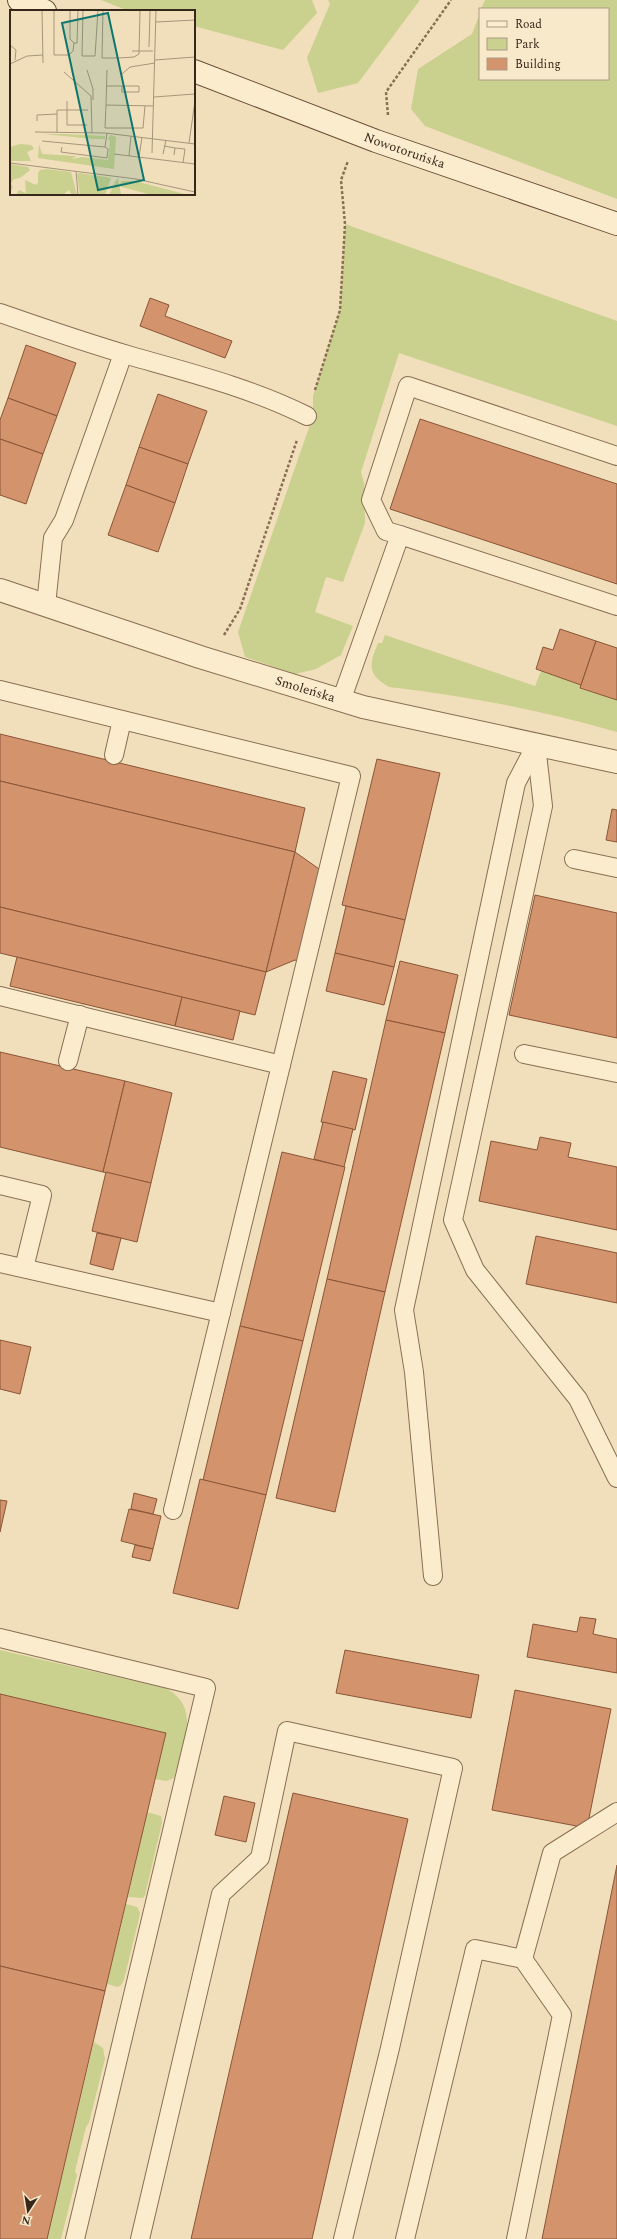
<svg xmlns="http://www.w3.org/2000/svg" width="617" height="2239" viewBox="0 0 617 2239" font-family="Spectral,serif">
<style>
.green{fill:#cad08e}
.building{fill:#d3946d;stroke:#8a5537}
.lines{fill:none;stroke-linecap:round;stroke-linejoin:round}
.lane-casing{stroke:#896e53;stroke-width:20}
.street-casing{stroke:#896e53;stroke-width:24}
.secondary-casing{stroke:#6b4f37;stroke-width:24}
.path{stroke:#896e53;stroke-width:2.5;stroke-dasharray:3 2;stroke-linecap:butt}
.lane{stroke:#fcecce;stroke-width:18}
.street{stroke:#fcecce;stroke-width:22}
.secondary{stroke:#fcecce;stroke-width:22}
.labels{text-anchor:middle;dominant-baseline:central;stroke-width:3;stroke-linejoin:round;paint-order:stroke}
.street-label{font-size:13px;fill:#37271a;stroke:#f8e9cb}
.inset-road{fill:none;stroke:#a7957b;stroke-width:1}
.view{fill:#0f766e;fill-opacity:0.15;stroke:#0f766e;stroke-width:2}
.inset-edge{fill:none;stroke:#37271a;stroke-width:2}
</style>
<rect width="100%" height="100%" fill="#f1dfbb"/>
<g class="green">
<polygon points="101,0 312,0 317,13 283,50 194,26 194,11 129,11"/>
<polygon points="328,0 420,0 358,83 318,93 307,58 330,4"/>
<polygon points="485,0 617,0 617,199 425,126 411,109 418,69 472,34 480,13 480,79 608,79 608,9 481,9"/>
<polygon points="345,224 617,321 617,426 399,353 361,472 364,483 365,523 343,582 326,577 315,612 353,626 341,655 316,669 295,674 245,657 238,632 313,416 313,396 340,310"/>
<path d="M385 635 535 686 541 671 581 685V689L617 700V732C542 710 467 696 389 687 367 675 369 665 378 643H382Z"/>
<path d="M0 1650 165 1688C203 1707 182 1746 174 1778L166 1781 155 1779 166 1733 0 1694Z"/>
<polygon points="147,1812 161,1816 162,1823 145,1895 143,1898 128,1897"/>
<polygon points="126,1904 137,1907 140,1913 139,1918 124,1980 121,1985 118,1987 107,1984"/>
<polygon points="94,2042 103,2048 105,2059 89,2123 86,2127 75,2171 77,2175 61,2239 47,2239"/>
</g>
<g class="building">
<polygon points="150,298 169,305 165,316 232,341 225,358 140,326"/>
<polygon points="26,345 76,363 57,416 8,398"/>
<polygon points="158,394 207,411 188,464 139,447"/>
<polygon points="8,398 57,416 43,454 0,439 0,420"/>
<polygon points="420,419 617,484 617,584 390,509"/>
<polygon points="0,439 43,454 26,504 0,495"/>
<polygon points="139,447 188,464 175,503 126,485"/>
<polygon points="126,485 175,503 158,552 108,535"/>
<polygon points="560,629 596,641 581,685 536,669 543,647 553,650"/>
<polygon points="596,641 617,648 617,700 580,688"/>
<polygon points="0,734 305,808 295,852 0,781"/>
<polygon points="377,759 440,773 405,920 342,905"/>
<polygon points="0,781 295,852 266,972 0,907"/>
<polygon points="612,809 617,810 617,842 606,840"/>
<polygon points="295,852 322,871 300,962 295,960 266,972"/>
<polygon points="535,895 617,913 617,1038 509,1015"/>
<polygon points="346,906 405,920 394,967 335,953"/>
<polygon points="0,907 266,972 255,1015 0,953"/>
<polygon points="335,953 394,967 384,1005 326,991"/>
<polygon points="17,957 182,997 175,1026 10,986"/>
<polygon points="400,961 458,975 445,1033 386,1020"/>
<polygon points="182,997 240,1011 233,1040 175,1026"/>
<polygon points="386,1020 445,1033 385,1292 327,1279"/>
<polygon points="0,1052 125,1081 103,1172 0,1147"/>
<polygon points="333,1071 367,1079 355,1130 321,1122"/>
<polygon points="125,1081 172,1093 151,1183 103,1172"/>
<polygon points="323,1122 353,1129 344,1167 314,1159"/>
<polygon points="540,1137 571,1143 568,1157 617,1167 617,1230 479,1201 491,1141 537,1150"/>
<polygon points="282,1152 345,1167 303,1341 240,1326"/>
<polygon points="106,1172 151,1183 137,1242 92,1231"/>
<polygon points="97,1233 121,1238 113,1270 90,1264"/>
<polygon points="536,1236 617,1253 617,1303 526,1284"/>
<polygon points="327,1279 385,1292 335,1512 276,1498"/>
<polygon points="240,1326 303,1341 266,1495 203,1480"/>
<polygon points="0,1340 31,1347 20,1394 0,1389"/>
<polygon points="200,1479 266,1495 238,1609 173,1593"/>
<polygon points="134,1493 157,1499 153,1514 131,1509"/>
<polygon points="0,1500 7,1501 0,1532"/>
<polygon points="129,1509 161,1516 153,1549 121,1541"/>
<polygon points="135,1545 153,1549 150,1561 132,1557"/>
<polygon points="580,1617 596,1619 593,1634 617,1639 617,1673 527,1657 533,1624 577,1632"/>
<polygon points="345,1650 479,1675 471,1718 336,1693"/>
<polygon points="515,1690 611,1709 587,1828 492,1810"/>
<polygon points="0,1694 166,1733 105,1991 0,1966"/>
<polygon points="293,1793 408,1819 312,2239 191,2239"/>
<polygon points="224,1796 255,1803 246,1842 215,1835"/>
<polygon points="617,1865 617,2239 542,2239"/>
<polygon points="0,1966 105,1991 47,2239 0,2239"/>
</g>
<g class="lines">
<g class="lane-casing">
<g id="lane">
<path d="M0 313C43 328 87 343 131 356 191 373 251 388 307 416"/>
<polyline points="400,535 386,531 371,500 408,386 617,456"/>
<polyline points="46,605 53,538 64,520 123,354"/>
<polyline points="0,690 351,776 281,1065 0,996"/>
<polyline points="341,701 400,535 617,606"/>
<polyline points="536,745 543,806 453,1220 475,1270 578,1399 617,1478"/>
<polyline points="114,755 122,720"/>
<polyline points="574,859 617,868"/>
<polyline points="524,1054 617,1073"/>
<polyline points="68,1061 80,1015"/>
<polyline points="0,1185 42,1195 24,1268"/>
<polyline points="0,1263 221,1313"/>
<polyline points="173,1510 281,1065"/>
<polyline points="433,1576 414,1372 404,1310 516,783 536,745"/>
<polyline points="0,1638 206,1688 75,2239"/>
<polyline points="140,2239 221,1894 260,1858 287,1731 453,1768 390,2048 343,2239"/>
<polyline points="405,2239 475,1949 523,1959"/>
<polyline points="516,2239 562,2015 523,1959 552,1853 617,1812"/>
</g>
</g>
<g class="street-casing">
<g id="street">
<path id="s1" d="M0 590 200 657 363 707 617 762"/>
</g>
</g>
<g class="secondary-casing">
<g id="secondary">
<polyline points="19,0 45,11"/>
<path id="s2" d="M194 71 376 141 617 224"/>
</g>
</g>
<g class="path">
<polyline points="388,115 386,92 451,0"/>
<polyline points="315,390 340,310 345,224 341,180 348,161"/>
<polyline points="224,635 240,609 297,440"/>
</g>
<use href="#lane" class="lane"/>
<use href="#street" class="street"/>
<use href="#secondary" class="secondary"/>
</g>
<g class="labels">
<g class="street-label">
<text stroke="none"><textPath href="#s2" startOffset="225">Nowotoruńska</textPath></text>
<text stroke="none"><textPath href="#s1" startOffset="321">Smoleńska</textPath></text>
</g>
</g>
<g transform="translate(10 10)">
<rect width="185" height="185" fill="#f1dfbb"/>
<path d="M33 124H55L95 126V129H83ZM101 125 106 127 104 159 28 148 29 134 32 144 66 146 62 149 72 147 98 150 100 130 97 129ZM10 134 21 135 24 139 17 142 21 151H0V137ZM0 154 18 157 20 160 10 168 4 169 1 173 3 177 0 182ZM37 159 61 162 67 185H62L59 180 53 185H6L9 180 16 183 15 170 26 175 28 173V163L30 160ZM70 163 101 168 95 185H70L67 164ZM108 168 111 184 99 185 106 170ZM112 171H125L178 185H142L112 177 110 174Z" fill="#cad08e"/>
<path class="inset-road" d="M32 0 33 53M44 0V45H59L63 41 64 33 60 29V0M73 0 72 46H85L88 0M93 0 92 48H109L124 47 129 44 130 0M146 12 185 10M64 33H67L68 0M0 35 6 40 5 50M139 37 140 1M122 41H143M145 50 185 47M0 54 17 46 33 45M77 60 83 79V90M54 62 81 86 82 123M112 64 120 57 145 53M96 76H112V82H129V76H112M144 87 185 84M57 91V115H77M96 95 97 60M135 96 133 118H95L96 95 144 96M27 111V105L47 104M25 122 95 123 185 134M47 122V100H78M32 131 95 137 97 123M179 133 185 91M154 136 165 138 164 145M52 137 51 142 97 148 98 139 95 137M165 138 175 139 173 153M142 143 146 0M104 144 185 154M153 144 156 130M119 146 121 126M129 147 132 127M0 153 126 169 185 182M66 161 68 185"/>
<path class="view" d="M98 3 134 170 88 180 52 13Z"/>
<rect width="185" height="185" class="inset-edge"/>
</g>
<rect x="479" y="8" width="130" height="72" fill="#f8e9cb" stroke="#ab9b84"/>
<rect x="487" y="21" width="20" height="6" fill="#fcecce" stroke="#ab9b84"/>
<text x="515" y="28" font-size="12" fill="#37271a">Road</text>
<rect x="487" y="38" width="20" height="12" fill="#cad08e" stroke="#ab9b84"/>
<text x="515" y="48" font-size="12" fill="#37271a">Park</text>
<rect x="487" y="58" width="20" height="12" fill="#d3946d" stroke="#ab9b84"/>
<text x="515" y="68" font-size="12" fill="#37271a">Building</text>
<g transform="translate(28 2211) rotate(192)" stroke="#f8e9cb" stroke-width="3" paint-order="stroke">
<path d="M0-3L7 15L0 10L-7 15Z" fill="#37271a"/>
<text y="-6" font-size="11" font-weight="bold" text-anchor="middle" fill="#37271a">N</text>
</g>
</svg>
